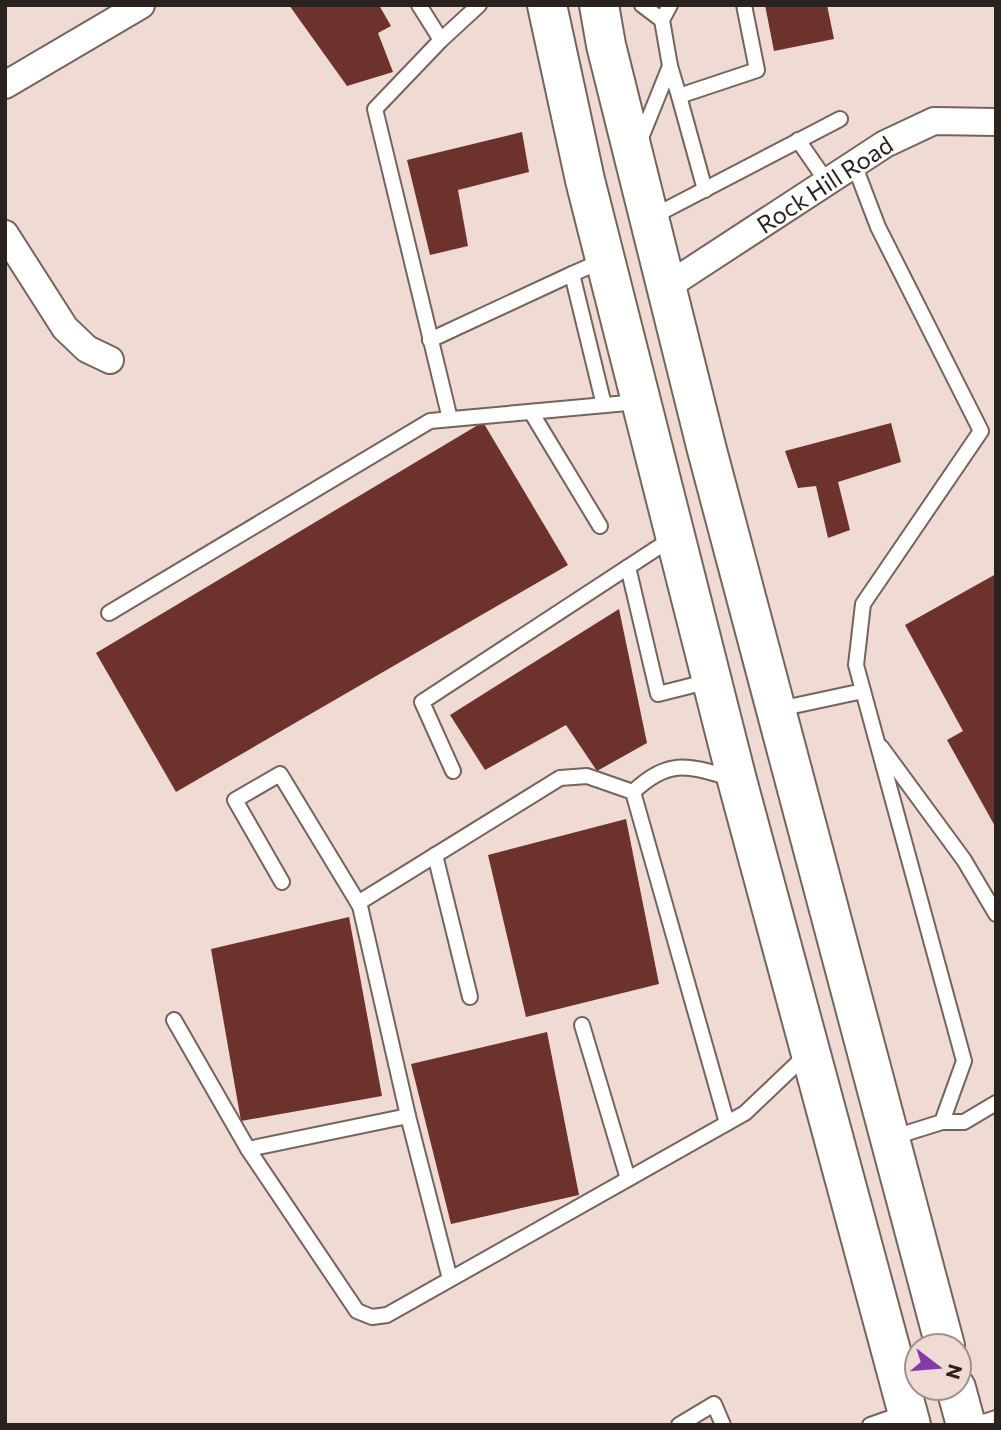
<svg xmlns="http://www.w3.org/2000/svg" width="1001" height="1430" viewBox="0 0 1001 1430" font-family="Commissioner,sans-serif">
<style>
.building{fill:#6e322c}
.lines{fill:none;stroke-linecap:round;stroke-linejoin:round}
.lane-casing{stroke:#74645c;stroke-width:18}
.street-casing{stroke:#74645c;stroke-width:30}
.highway-casing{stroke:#74645c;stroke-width:42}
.lane{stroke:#fff;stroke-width:14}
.street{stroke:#fff;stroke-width:26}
.highway{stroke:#fff;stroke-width:38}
.labels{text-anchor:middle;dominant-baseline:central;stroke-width:7;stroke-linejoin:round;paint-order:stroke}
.street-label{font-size:24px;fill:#29221f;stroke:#efdbd3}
</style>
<rect width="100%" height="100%" fill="#efdbd3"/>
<g class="building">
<polygon points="289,5 379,5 391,26 378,33 393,72 347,86"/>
<polygon points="765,5 827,5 834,39 774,51"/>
<polygon points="522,132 529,172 458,190 468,246 430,255 407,160"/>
<polygon points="483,422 568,565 176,792 96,653"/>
<polygon points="891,423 901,462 838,482 850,530 828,538 816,486 798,488 785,451"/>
<polygon points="996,574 996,828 947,740 963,731 905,625"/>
<polygon points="619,609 647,743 597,771 566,725 485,770 450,715"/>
<polygon points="626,819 659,984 526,1017 488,855"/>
<polygon points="349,917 382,1096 241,1121 211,949"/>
<polygon points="547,1032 579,1195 451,1224 411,1064"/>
</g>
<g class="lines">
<g class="lane-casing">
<g id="lane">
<polyline points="419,5 441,40"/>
<polyline points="642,5 662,20"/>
<polyline points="670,5 662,20 670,66 679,96 757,70 744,5"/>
<polyline points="679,96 705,190"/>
<polyline points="798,140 827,182"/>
<polyline points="639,143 670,66"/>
<polyline points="854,164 878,227 981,431 863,604 856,665 964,1061 942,1122 891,1138"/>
<polyline points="650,218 840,119"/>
<polyline points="430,340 572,274"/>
<polyline points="604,405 572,274 604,260"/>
<polyline points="531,412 600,526"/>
<polyline points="450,419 375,109 441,40 479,5"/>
<polyline points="628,567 658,694 710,681"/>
<polyline points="109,613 430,421 638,402"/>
<polyline points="779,709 863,691"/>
<polyline points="881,747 964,860 996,914"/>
<polyline points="453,771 422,702 674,537"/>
<path d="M633 792C670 757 689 766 734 779"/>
<polyline points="435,855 470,997"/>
<polyline points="358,903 560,778 587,776 633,792 727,1123"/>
<polyline points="174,1020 248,1149 357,1311 372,1317 387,1315 745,1113 808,1053"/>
<polyline points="582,1025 628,1179"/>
<polyline points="408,1116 450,1279"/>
<polyline points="942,1122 964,1122 996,1103"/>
<polyline points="248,1149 408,1116 360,906 280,774 235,800 282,882"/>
<polyline points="679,1425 714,1404 723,1425"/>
<polyline points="870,1425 907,1412"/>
<polyline points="975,1425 996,1418"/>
</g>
</g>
<g class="street-casing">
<g id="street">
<polyline points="5,85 141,5"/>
<polyline points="5,234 65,328 87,349 110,360"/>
<path id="s1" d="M666 287 885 144 934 121 996 122"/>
</g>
</g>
<g class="highway-casing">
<g id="highway">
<polyline points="547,5 585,180 737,780 911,1425"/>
<polyline points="599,5 606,45 707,450 945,1346"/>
<polyline points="956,1388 966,1425"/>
</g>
</g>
<use href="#lane" class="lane"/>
<use href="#street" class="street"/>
<use href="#highway" class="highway"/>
</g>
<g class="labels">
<g class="street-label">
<text stroke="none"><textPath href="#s1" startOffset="189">Rock Hill Road</textPath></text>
</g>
</g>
<rect width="1001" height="1430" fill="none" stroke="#29221f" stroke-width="14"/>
<g transform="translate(938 1367) rotate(106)"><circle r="33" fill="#efdbd3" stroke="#a0918b" stroke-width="2"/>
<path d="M0-5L12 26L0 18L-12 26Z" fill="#8539aa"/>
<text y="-10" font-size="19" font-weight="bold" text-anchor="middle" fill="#29221f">N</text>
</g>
</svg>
